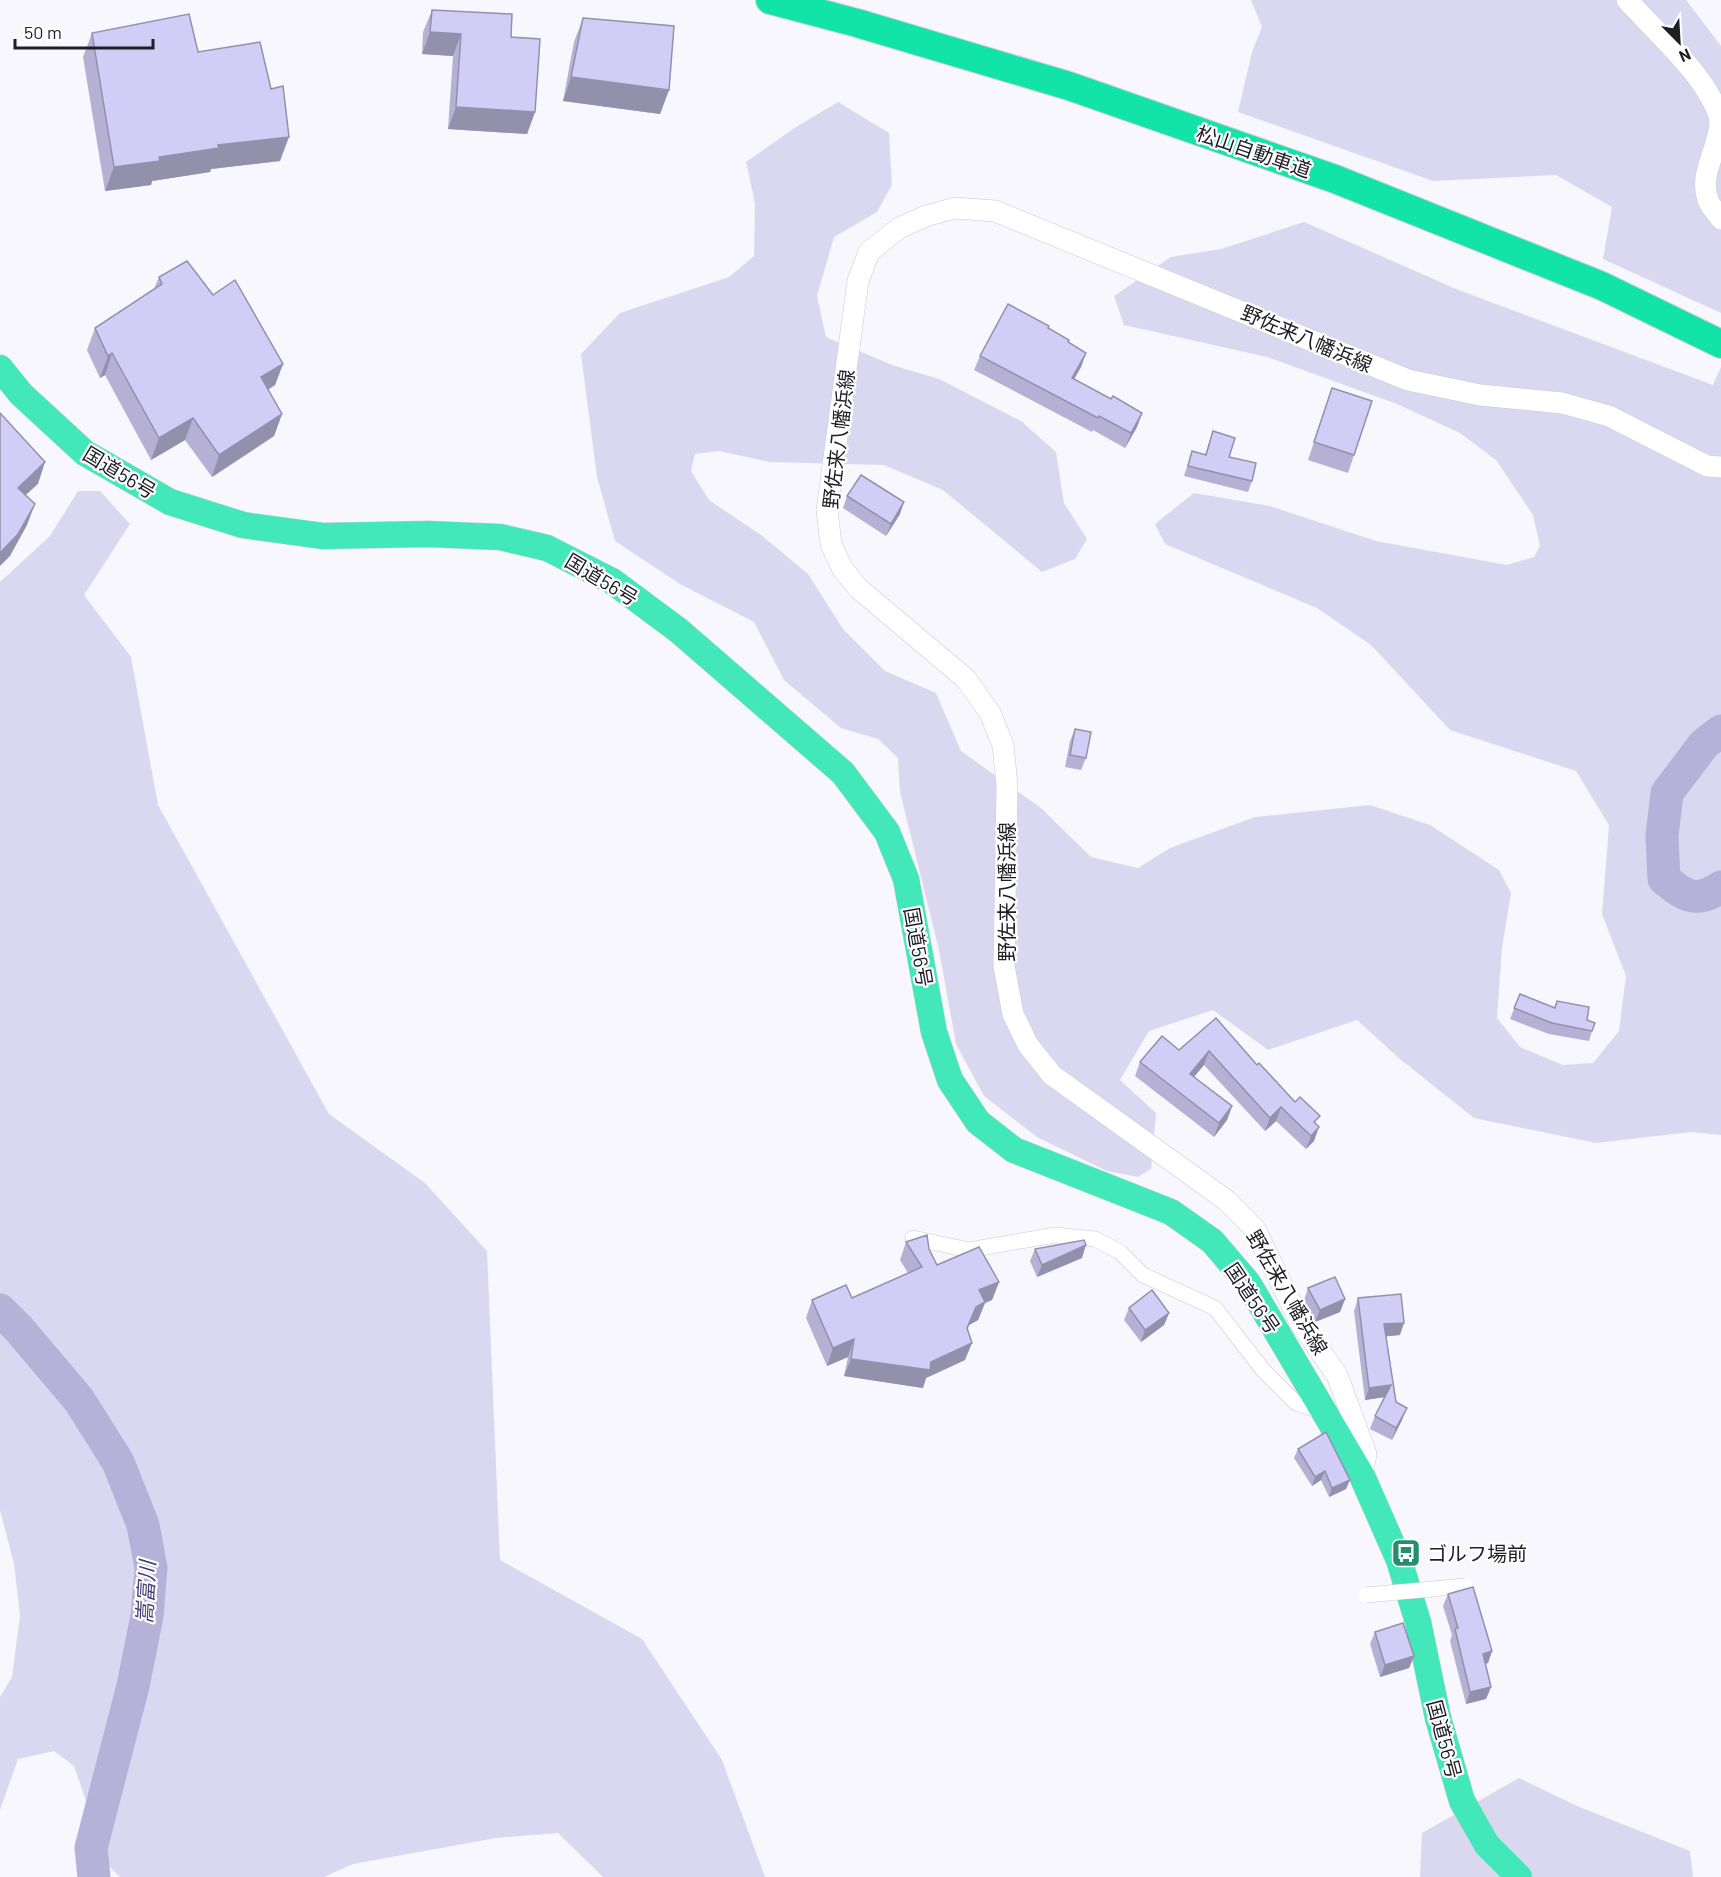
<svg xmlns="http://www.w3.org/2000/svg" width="1721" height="1877" viewBox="0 0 1721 1877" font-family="Barlow,'Noto Sans JP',sans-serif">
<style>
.green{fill:#dad8f1}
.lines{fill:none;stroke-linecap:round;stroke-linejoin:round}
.river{stroke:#b6b1d9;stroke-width:33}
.minor-casing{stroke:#cac8d8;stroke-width:16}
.secondary-casing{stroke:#cac8d8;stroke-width:22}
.trunk-casing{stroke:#d2d2d3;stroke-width:27}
.motorway-casing{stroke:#d2d2d3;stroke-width:30}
.minor{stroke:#fff;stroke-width:15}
.secondary{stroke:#fff;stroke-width:21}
.trunk{stroke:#42e8ba;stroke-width:26}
.motorway{stroke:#12e3a9;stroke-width:28}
.minor-bridge-casing{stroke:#cac8d8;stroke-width:16;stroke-linecap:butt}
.minor-bridge{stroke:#fff;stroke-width:15}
.wall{fill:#b5b0d4}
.shaded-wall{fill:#9390ac}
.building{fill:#d2cdf6;stroke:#9390ac;stroke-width:1.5}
.labels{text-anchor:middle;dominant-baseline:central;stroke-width:4.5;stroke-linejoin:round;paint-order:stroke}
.street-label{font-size:20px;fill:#1f1e24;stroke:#fff}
.poi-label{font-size:20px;fill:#1f1e24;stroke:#fff;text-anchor:start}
.water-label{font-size:21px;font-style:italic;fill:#483e72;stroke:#fff}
</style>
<rect width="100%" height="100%" fill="#f7f7fd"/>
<g class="green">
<polygon points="1251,0 1686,0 1721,46 1721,313 1603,259 1612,207 1556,175 1433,181 1238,112 1252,52 1262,27"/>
<polygon points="838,102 889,133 892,185 877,212 834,237 817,296 826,337 892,365 939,379 1021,421 1056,452 1064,503 1087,539 1075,559 1042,572 943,490 884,465 770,462 719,451 695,454 691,471 709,500 761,535 808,574 843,629 885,671 936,693 961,751 1041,808 1091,857 1138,868 1170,848 1255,817 1370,805 1430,825 1499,870 1511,893 1502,948 1497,1018 1520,1047 1563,1065 1593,1063 1619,1031 1626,976 1602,914 1609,825 1576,771 1450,730 1371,645 1317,608 1165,544 1155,524 1194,493 1270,506 1376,541 1507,565 1534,557 1540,546 1533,515 1496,460 1460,433 1397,404 1267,357 1124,325 1114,296 1171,257 1221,249 1304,222 1456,289 1713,385 1721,367 1721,1135 1691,1132 1596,1143 1474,1118 1400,1059 1357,1020 1268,1050 1213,1010 1149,1031 1120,1080 1156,1113 1151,1169 1138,1177 1107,1171 1037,1137 984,1096 956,1044 939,950 900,792 898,758 878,739 841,728 784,680 754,622 680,584 615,541 597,477 581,354 620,313 729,277 754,256 755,203 746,162 796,127"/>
<polygon points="78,491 100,491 130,524 84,595 131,657 158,805 329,1114 425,1183 487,1251 500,1560 642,1639 722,1760 765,1877 603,1877 558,1833 496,1838 353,1864 324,1877 120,1877 108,1865 74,1766 54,1751 18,1759 0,1810 0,1697 12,1677 20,1616 14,1564 0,1510 0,582 50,536"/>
<polygon points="1519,1778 1577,1806 1690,1851 1693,1877 1420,1877 1422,1833"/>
</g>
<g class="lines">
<g class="river">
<path d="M1721 731 1704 744 1667 793 1662 836 1664 879C1685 896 1696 904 1721 887"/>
<polyline points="0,1310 19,1329 79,1400 118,1462 143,1525 151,1568 147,1616 133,1686 91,1848 94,1877"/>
</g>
<g class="minor-casing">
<polyline id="minor" points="913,1238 969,1250 1055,1235 1095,1239 1120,1252 1143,1275 1215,1308 1263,1370 1296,1403 1325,1413"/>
</g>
<g class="secondary-casing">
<g id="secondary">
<path d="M1627 0C1656 32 1708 77 1720 119 1721 147 1698 172 1708 200 1710 206 1717 213 1721 219"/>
<polyline points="1362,1476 1366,1454 1337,1375 1301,1324 1255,1229 1226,1200 1052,1075 1028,1045 1013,1014 1004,966 1007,785 1003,745 990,713 966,679 858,588 842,568 831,544 827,510 858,281 869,252 899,228 926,216 955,208 995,211 1408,380 1480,395 1562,403 1609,416 1707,466 1721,467"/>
</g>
</g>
<g class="trunk-casing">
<polyline id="trunk" points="0,368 21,394 85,453 170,502 243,525 323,536 428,534 500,537 547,548 612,581 678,630 843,773 887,832 906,879 934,1032 950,1080 978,1122 1014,1150 1171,1212 1212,1241 1248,1283 1362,1476 1399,1560 1418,1622 1438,1718 1462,1801 1487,1845 1519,1877"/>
</g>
<g class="motorway-casing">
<polyline id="motorway" points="770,0 857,23 1069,86 1335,179 1602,286 1721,344"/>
</g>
<use href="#minor" class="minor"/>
<use href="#secondary" class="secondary"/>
<use href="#trunk" class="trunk"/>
<use href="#motorway" class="motorway"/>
<g class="minor-bridge-casing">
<polyline id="minor-bridge" points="1366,1595 1466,1586"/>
</g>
<use href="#minor-bridge" class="minor-bridge"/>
</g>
<g class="wall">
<polygon points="432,10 511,37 535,112 527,134 448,129 453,56 422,54 423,32"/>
<polygon points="583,18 669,90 660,114 563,101 574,42"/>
<polygon points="92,33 198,52 280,161 211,169 210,172 152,181 151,185 105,191 83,57"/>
<polygon points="159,277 213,295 283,364 275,385 268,390 282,414 274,436 212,477 185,440 151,460 105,375 100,378 87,350 95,328 154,289"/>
<polygon points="1048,328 1068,343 1086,353 1081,367 1074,379 1111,399 1142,413 1137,427 1125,448 1093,430 1092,432 974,370 980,356"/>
<polygon points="1332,388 1354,455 1348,473 1308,460"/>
<polygon points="1213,431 1229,457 1252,481 1248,492 1184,476 1192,451 1205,455"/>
<polygon points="847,496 900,514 886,536 843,508"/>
<polygon points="1075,729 1086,758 1081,770 1065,767 1070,741"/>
<polygon points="1520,994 1554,1008 1557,1001 1587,1020 1592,1031 1589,1041 1549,1034 1510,1019"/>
<polygon points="1216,1018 1257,1065 1316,1125 1314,1141 1306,1149 1276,1121 1265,1131 1204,1065 1193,1077 1232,1106 1227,1120 1214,1137 1135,1076 1140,1062 1179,1050"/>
<polygon points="906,1242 929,1249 937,1265 999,1282 992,1300 985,1303 978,1320 969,1325 967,1329 965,1360 926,1378 923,1388 844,1376 848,1357 827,1366 806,1318 812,1300 852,1298 908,1273 900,1260"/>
<polygon points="1035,1249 1082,1258 1037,1277 1030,1261"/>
<polygon points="1308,1288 1345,1299 1340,1312 1315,1322 1304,1300"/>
<polygon points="1358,1298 1400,1335 1386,1336 1396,1402 1402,1420 1392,1440 1370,1429 1375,1416 1384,1397 1365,1400 1354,1311"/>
<polygon points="1129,1308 1169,1313 1164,1325 1141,1342 1124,1320"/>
<polygon points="1298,1449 1346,1489 1329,1497 1321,1480 1312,1486 1294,1458"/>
<polygon points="1448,1594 1492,1651 1488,1663 1485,1664 1491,1687 1486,1699 1466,1704 1450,1641 1452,1635 1443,1606"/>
<polygon points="1375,1632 1414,1656 1409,1668 1380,1677 1370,1644"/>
</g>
<g class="shaded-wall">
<polygon points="430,32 461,34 453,56 422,54"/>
<polygon points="571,77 669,90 660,114 563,101"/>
<polygon points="456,107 535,112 527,134 448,129"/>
<polygon points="289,137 280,161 211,169 210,172 152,181 151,185 105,191 114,167 218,145"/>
<polygon points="112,353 105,375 100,378 108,356"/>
<polygon points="1086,353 1081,367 1067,392 1072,378"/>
<polygon points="283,364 275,385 253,399 261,377"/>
<polygon points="1142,413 1137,427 1125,448 1131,433"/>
<polygon points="282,414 274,436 212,477 219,455"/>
<polygon points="193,418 185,440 151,460 159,438"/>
<polygon points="45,462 38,484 10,509 18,488"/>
<polygon points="904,502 900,514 886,536 891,524"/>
<polygon points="35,504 27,525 10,556 0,566 0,553"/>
<polygon points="1209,1051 1204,1065 1185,1088 1190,1074"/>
<polygon points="1232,1106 1227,1120 1214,1137 1219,1123"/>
<polygon points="1281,1107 1276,1121 1265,1131 1270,1118"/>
<polygon points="1319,1127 1314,1141 1306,1149 1311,1136"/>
<polygon points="1086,1245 1082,1258 1037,1277 1042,1265"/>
<polygon points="999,1282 992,1300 985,1303 978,1320 969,1325 960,1346 979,1290"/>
<polygon points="1345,1299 1340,1312 1315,1322 1320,1310"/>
<polygon points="1169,1313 1164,1325 1141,1342 1145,1330"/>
<polygon points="1404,1323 1400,1335 1380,1337 1384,1324"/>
<polygon points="854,1339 848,1357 827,1366 833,1348"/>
<polygon points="972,1343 965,1360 926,1378 923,1388 844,1376 851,1359 931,1362"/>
<polygon points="1391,1385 1386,1397 1365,1400 1369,1388"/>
<polygon points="1407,1408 1402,1420 1392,1440 1396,1428"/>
<polygon points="1325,1471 1321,1480 1312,1486 1315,1477"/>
<polygon points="1350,1480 1346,1489 1329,1497 1332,1488"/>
<polygon points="1492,1651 1488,1663 1479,1666 1483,1654"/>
<polygon points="1414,1656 1409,1668 1380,1677 1385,1665"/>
<polygon points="1491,1687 1486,1699 1466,1704 1470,1692"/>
</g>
<g class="building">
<polygon points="432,10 512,14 511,37 540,39 535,112 456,107 461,34 430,32"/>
<polygon points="189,14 198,52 260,42 271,89 283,86 289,137 218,145 219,148 159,157 160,161 114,167 92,33"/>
<polygon points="583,18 674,26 669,90 571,77"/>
<polygon points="187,261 213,295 235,280 283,364 261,377 282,414 219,455 193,418 159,438 112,353 108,356 95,328 162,284 159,277"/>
<polygon points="1008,304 1049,326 1048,328 1069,340 1068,342 1086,353 1072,378 1111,399 1113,396 1142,413 1131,433 1099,416 1098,418 980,356"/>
<polygon points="1332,388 1372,401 1354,455 1314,442"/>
<polygon points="0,413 45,462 18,488 35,504 18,534 0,553"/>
<polygon points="1213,431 1235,438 1229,457 1256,463 1252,481 1188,466 1192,451 1206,455"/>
<polygon points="861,475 904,502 891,524 847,496"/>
<polygon points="1075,729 1091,732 1086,758 1070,755"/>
<polygon points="1520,994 1555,1008 1557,1001 1589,1007 1587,1020 1595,1023 1592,1031 1552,1023 1514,1008"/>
<polygon points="1216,1018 1257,1065 1259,1063 1295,1102 1300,1097 1320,1116 1314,1122 1319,1127 1311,1136 1281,1107 1270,1118 1209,1051 1190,1074 1232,1106 1219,1123 1140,1062 1162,1036 1179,1050"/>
<polygon points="927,1235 929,1249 937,1265 979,1247 999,1282 979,1290 985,1302 976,1307 967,1328 972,1343 931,1362 930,1370 851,1359 854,1339 833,1348 812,1300 846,1285 852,1298 922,1267 906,1242"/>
<polygon points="1084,1240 1086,1245 1042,1265 1035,1249"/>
<polygon points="1335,1277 1345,1299 1320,1310 1308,1288"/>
<polygon points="1152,1290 1169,1313 1145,1330 1129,1308"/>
<polygon points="1401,1294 1404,1323 1384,1324 1396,1402 1407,1408 1396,1428 1375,1416 1391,1385 1369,1388 1358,1298"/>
<polygon points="1326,1432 1350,1480 1332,1488 1325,1471 1315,1477 1298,1449"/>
<polygon points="1473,1587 1492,1651 1483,1654 1491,1687 1470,1692 1455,1629 1458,1628 1448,1594"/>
<polygon points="1403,1623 1414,1656 1385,1665 1375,1632"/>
</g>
<defs>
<g id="bus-square" transform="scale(1.5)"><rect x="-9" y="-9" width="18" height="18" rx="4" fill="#258e6c" stroke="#fff"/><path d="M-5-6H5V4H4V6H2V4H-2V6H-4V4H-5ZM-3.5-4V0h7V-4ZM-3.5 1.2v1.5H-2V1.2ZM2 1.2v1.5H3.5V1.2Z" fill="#fff"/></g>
</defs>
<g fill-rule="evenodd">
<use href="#bus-square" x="1406" y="1553"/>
</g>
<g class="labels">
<g class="street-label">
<text transform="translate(1254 151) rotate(19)">松山自動車道</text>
<text transform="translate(1307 338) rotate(23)">野佐来八幡浜線</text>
<text transform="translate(838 439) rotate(-83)">野佐来八幡浜線</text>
<text transform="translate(120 472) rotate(31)">国道56号</text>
<text transform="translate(602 579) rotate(31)">国道56号</text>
<text transform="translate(1006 892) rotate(-90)">野佐来八幡浜線</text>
<text transform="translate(919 947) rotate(80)">国道56号</text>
<text transform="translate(1288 1292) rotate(60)">野佐来八幡浜線</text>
<text transform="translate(1253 1298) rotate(56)">国道56号</text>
<text transform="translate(1445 1739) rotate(75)">国道56号</text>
</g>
<g class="poi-label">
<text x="1427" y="1553">ゴルフ場前</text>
</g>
<g class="water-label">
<text transform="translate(145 1592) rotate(-87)">嵩富川</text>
</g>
</g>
<g transform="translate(1679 42) rotate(156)" stroke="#ffffff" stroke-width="4.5" paint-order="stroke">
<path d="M0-4.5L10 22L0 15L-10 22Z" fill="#1f1e24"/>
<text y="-9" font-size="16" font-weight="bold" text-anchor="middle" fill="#1f1e24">N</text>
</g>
<path d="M15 39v9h138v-9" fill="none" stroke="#1f1e24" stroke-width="3"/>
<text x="24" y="39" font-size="18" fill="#1f1e24" stroke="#ffffff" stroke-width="4.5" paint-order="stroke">50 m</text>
</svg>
